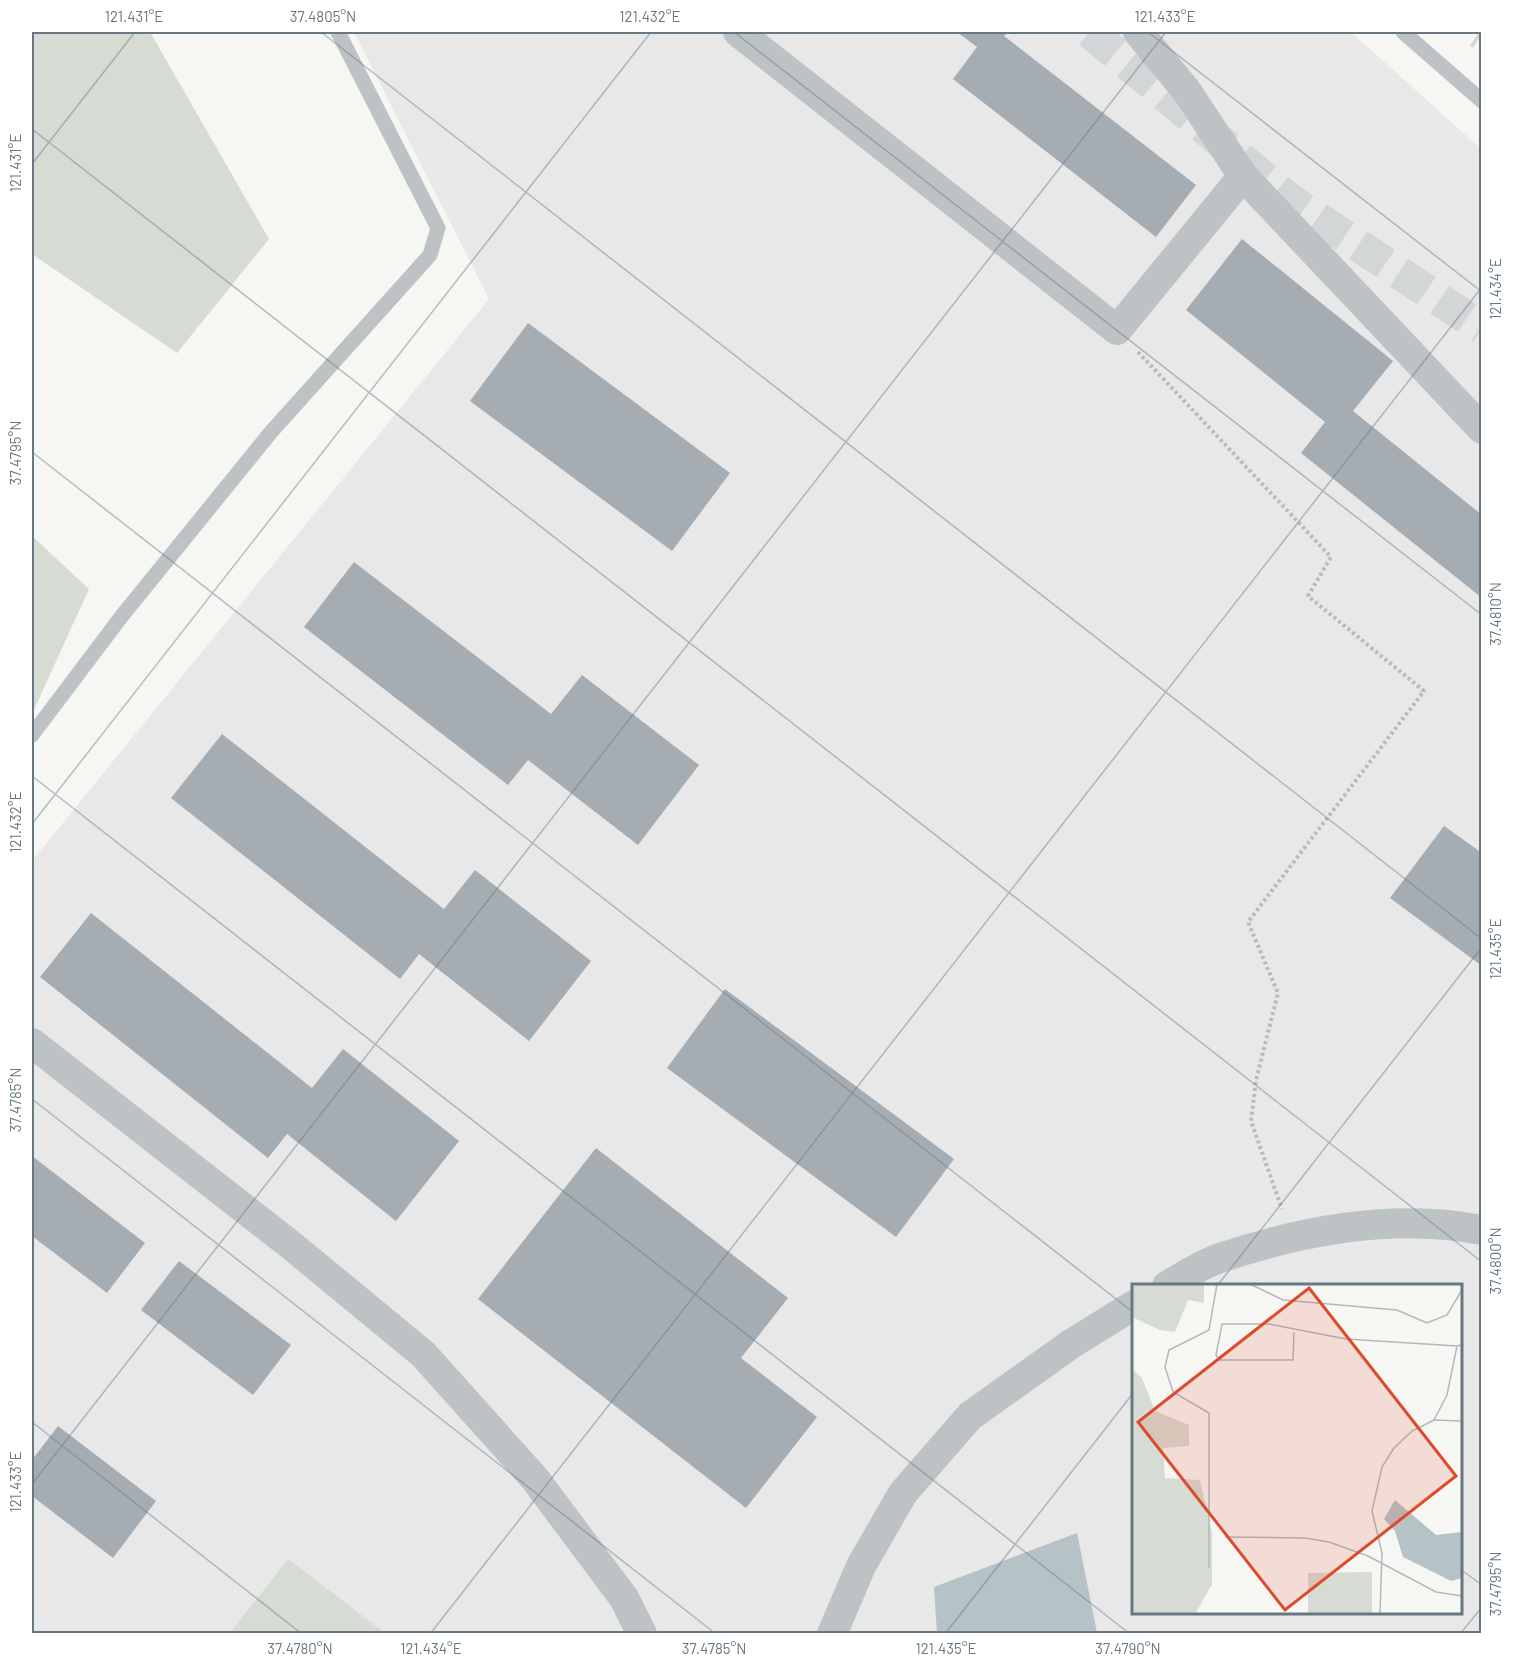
<svg xmlns="http://www.w3.org/2000/svg" width="1513" height="1665" viewBox="0 0 1513 1665" font-family="Barlow,sans-serif">
<style>
.built{fill:#e7e8e7;fill-rule:evenodd}
.green{fill:#d6dbd3}
.water{fill:#b5c2c6}
.building{fill:#a5adb3}
.lines{fill:none;stroke-linecap:round;stroke-linejoin:round}
.secondary-tunnel{stroke:#d2d6d7;stroke-width:33;stroke-dasharray:33 16;stroke-linecap:butt}
.path{stroke:#b8bbbd;stroke-width:4;stroke-dasharray:3 3;stroke-linecap:butt}
.lane{stroke:#bdc2c5;stroke-width:15}
.street{stroke:#bdc2c5;stroke-width:30}
.ticks{fill:none;stroke:#677883;stroke-width:1.5;stroke-opacity:0.45}
.inset-road{fill:none;stroke:#b0b9bc;stroke-width:1.5}
.view{fill:#dd4b2d;fill-opacity:0.15;stroke:#dd4b2d;stroke-width:3}
.inset-edge{fill:none;stroke:#677883;stroke-width:3}
.neatline{fill:none;stroke:#677883;stroke-width:2}
.ticks-label{font-size:15px;text-anchor:middle;fill:#677883}
</style>
<rect width="100%" height="100%" fill="#f6f6f3"/>
<path class="built" d="M354 32H1351L1481 149V1633L32 1634V861L489 299ZM1134 1286H1460V1612H1134Z"/>
<g class="green">
<polygon points="32,32 150,32 269,239 177,353 32,254"/>
<polygon points="32,536 89,589 32,714"/>
<polygon points="288,1559 385,1633 230,1633"/>
</g>
<polygon class="water" points="1077,1533 1097,1633 937,1633 934,1587"/>
<g class="building">
<polygon points="957,32 1008,32 1004,36 1196,185 1156,237 953,79 977,47"/>
<polygon points="1242,239 1393,361 1353,411 1482,515 1482,598 1301,453 1325,422 1186,310"/>
<polygon points="528,323 730,473 672,551 470,401"/>
<polygon points="354,562 551,714 582,675 699,765 638,845 528,760 508,785 304,627"/>
<polygon points="222,734 444,909 475,870 591,961 529,1041 419,954 400,979 171,798"/>
<polygon points="1444,826 1482,853 1482,966 1390,898"/>
<polygon points="91,913 312,1088 343,1049 459,1141 396,1221 287,1134 268,1158 40,977"/>
<polygon points="725,989 954,1159 896,1237 667,1068"/>
<polygon points="596,1148 788,1298 741,1358 817,1417 746,1508 478,1299"/>
<polygon points="32,1156 145,1243 107,1293 32,1236"/>
<polygon points="179,1261 291,1345 253,1395 141,1310"/>
<polygon points="58,1426 156,1501 113,1558 32,1496 32,1460"/>
</g>
<g class="lines">
<g class="secondary-tunnel">
<polyline points="1090,32 1289,199 1482,328"/>
<polyline points="1479,32 1482,34"/>
</g>
<polyline class="path" points="1138,352 1331,557 1308,596 1424,691 1248,922 1278,993 1256,1080 1251,1121 1282,1209"/>
<g class="lane">
<polyline points="1403,32 1482,101"/>
<polyline points="32,735 121,617 271,432 430,255 438,228 338,32"/>
</g>
<g class="street">
<polyline points="738,32 1117,330 1243,176"/>
<polyline points="1138,32 1186,90 1243,176 1482,429"/>
<polyline points="32,1043 292,1246 423,1354 535,1479 624,1598 642,1634"/>
<path d="M1167 1286C1184 1276 1202 1264 1220 1258 1303 1230 1395 1213 1482 1230"/>
<polyline points="832,1634 861,1566 903,1493 970,1416 1071,1344 1134,1305"/>
</g>
</g>
<path class="ticks" d="M321 32 1482 939M734 32 1482 615M1148 32 1482 292M32 129 1482 1262M32 164 135 32M32 452 1134 1313M32 776 1130 1634M32 824 651 32M32 1099 716 1634M1217 1286 1482 947M32 1422 302 1634M32 1484 1166 32M1460 1569 1482 1585M430 1634 1482 287M945 1634 1134 1392M1460 1634 1482 1607"/>
<g transform="translate(1132 1284)">
<rect width="330" height="330" fill="#f6f6f3"/>
<path d="M72 0V19L56 16 43 48 28 46 0 33V0ZM0 85 10 94 23 127 57 141V162L31 164 33 194 68 196 80 249V300L63 330H0ZM240 288V330H176V289Z" fill="#d6dbd3"/>
<path d="M263 216 304 251 330 248V294L319 297 271 273 263 247 252 235Z" fill="#b5c2c6"/>
<path class="inset-road" d="M118 0 151 16 265 26 295 39 315 31 330 6M162 48 161 76H87L84 71 90 40H137L214 55 325 62M302 136 315 111 325 62 330 61M93 253 173 254 197 258 236 272 304 308 330 312M77 284V129L41 108 33 83 37 66 77 46 85 0M248 330 250 269 240 227 250 183 262 164 280 147 302 136 330 137"/>
<path class="view" d="M177 4 324 192 153 326 6 138Z"/>
<rect width="330" height="330" class="inset-edge"/>
</g>
<rect width="1513" height="1665" fill="none" stroke="#ffffff" stroke-width="66"/>
<rect x="33" y="33" width="1447" height="1599" class="neatline"/>
<g class="ticks-label">
<text x="134" y="22">121.431°E</text>
<text x="323" y="22">37.4805°N</text>
<text x="650" y="22">121.432°E</text>
<text x="1165" y="22">121.433°E</text>
<text transform="translate(16 163) rotate(-90)" y="5">121.431°E</text>
<text transform="translate(1496 289) rotate(-90)" y="5">121.434°E</text>
<text transform="translate(16 453) rotate(-90)" y="5">37.4795°N</text>
<text transform="translate(1496 614) rotate(-90)" y="5">37.4810°N</text>
<text transform="translate(16 822) rotate(-90)" y="5">121.432°E</text>
<text transform="translate(1496 949) rotate(-90)" y="5">121.435°E</text>
<text transform="translate(16 1100) rotate(-90)" y="5">37.4785°N</text>
<text transform="translate(1496 1261) rotate(-90)" y="5">37.4800°N</text>
<text transform="translate(16 1482) rotate(-90)" y="5">121.433°E</text>
<text transform="translate(1496 1584) rotate(-90)" y="5">37.4795°N</text>
<text x="300" y="1654">37.4780°N</text>
<text x="431" y="1654">121.434°E</text>
<text x="714" y="1654">37.4785°N</text>
<text x="946" y="1654">121.435°E</text>
<text x="1128" y="1654">37.4790°N</text>
</g>
</svg>
